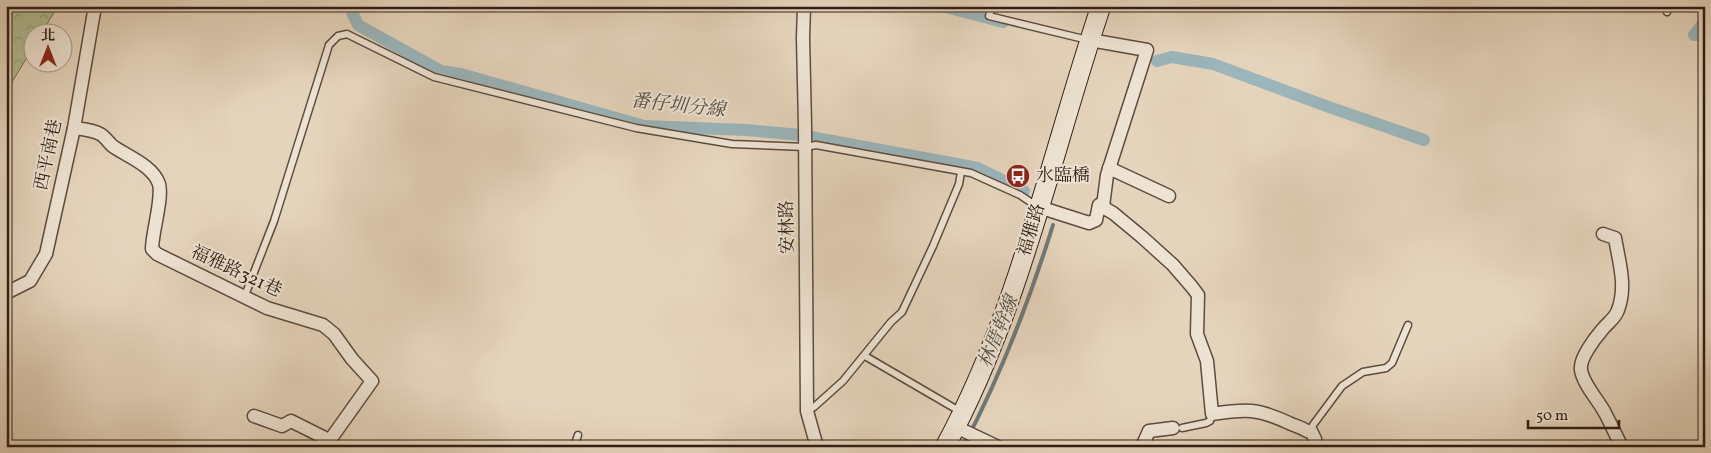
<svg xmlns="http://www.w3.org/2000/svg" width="1711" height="453" viewBox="0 0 1711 453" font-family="Vollkorn,'Noto Serif TC',serif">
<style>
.park{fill:url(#park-crowns);stroke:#706e54}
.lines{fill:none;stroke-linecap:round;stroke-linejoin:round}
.stream{stroke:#707979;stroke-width:4}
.canal{stroke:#9bb5bb;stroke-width:12}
.lane-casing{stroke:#5d4c3f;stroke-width:9}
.street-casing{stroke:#5d4c3f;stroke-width:15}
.secondary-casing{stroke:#301e15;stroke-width:21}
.lane{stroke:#eee3d3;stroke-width:6}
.street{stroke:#eee3d3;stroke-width:12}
.secondary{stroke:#eee3d3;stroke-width:19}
.labels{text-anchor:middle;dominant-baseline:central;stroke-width:4;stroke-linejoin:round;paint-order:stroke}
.street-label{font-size:18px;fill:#301e15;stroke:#eee3d3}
.poi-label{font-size:18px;fill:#301e15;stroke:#eee3d3;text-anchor:start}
.water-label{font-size:19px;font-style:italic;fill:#504b47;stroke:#eee3d3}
</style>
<defs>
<pattern id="park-crowns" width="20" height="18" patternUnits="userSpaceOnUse" patternTransform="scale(1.25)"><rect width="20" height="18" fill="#b1bd93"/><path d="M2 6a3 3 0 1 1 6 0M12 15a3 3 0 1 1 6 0" fill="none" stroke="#99a27e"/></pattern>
</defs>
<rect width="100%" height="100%" fill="#e5d4bc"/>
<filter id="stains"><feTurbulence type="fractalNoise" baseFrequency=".004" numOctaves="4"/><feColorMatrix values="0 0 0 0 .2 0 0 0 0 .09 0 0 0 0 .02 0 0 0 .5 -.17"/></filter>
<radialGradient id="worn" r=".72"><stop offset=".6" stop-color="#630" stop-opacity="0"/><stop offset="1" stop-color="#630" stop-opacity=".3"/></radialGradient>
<polygon class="park" points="6,6 58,6 42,32 32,32 32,49 6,92"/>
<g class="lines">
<path class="stream" d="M963 447C1001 375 1029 302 1053 225"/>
<g class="canal">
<polyline points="353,6 352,12 358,25 441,71 461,74 644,126 746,130 800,135 978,168 1024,191"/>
<polyline points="942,6 1003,22"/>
<polyline points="1705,21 1694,35 1705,35"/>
<polyline points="1157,61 1172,57 1213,64 1326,106 1424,140"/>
</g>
<g class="lane-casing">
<g id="lane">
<polyline points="992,6 989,16 1088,40"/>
<polyline points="1667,12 1668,6"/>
<polyline points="244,298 274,221 329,45 338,36 347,34 434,77 636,128 732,144 805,147 816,145 971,173 1020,195 1038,207"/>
<polyline points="865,356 961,412"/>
<polyline points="807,411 814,407 843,381 891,322 902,312 933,246 959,184 961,172"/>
<polyline points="1182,428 1206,423 1210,421 1212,414"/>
<polyline points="1311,431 1313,425 1342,386 1363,372 1386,368 1392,363 1408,325"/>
<polyline points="574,447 578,435"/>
</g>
</g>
<g class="street-casing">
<g id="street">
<polyline points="804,6 803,38 805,126 807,411 817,447"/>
<polyline points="1090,40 1147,50 1107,175 1103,206"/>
<path d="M74 128C82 129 93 130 100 134 106 137 109 144 114 147 129 157 153 166 159 184 163 198 152 233 152 249L157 254 267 308 323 325 334 334 352 359 372 381 325 447"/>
<polyline points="1109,168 1169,196"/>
<path d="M1039 207 1089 223 1096 220 1099 205 1113 213 1142 237 1173 265 1192 287 1198 295 1197 334 1207 361 1212 414C1246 409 1257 408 1289 423 1295 426 1301 427 1307 431H1311L1315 439 1316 447"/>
<path d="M1603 234 1615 238C1619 262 1627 286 1618 310 1615 319 1607 323 1602 330 1595 338 1579 359 1581 370 1583 384 1599 401 1605 413 1611 424 1616 436 1622 447"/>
<polyline points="6,293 30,281 46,254 74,128 95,6"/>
<polyline points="254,416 282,426 291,421 329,440"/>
<polyline points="956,427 998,447"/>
<polyline points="1142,447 1149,431 1173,428"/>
</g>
</g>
<g class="secondary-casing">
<path id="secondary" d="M945 447C1020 309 1051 154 1101 6"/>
</g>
<use href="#lane" class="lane"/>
<use href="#street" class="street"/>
<use href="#secondary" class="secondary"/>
</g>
<defs>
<g id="bus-disc" transform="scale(1.25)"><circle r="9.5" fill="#8f2418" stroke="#eee3d3"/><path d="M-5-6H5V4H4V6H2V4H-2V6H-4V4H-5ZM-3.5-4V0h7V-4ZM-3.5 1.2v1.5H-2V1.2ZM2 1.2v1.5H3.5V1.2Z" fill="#fff"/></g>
</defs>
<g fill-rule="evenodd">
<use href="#bus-disc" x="1018" y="176"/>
</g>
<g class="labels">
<g class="street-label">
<text transform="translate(49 155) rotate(-78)">西平南巷</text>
<text transform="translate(788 227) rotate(-91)">安林路</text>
<text transform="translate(1032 230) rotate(-73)">福雅路</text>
<text transform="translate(236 272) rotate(25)">福雅路321巷</text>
</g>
<g class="poi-label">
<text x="1036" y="176">水臨橋</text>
</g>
<g class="water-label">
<text transform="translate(678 106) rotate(6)">番仔圳分線</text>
<text transform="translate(999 332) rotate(-68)">林厝幹線</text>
</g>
</g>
<rect width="1711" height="453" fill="none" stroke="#e5d4bc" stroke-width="25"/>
<rect x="8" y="8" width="1696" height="438" fill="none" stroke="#301e15" stroke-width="2.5"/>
<rect x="12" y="12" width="1686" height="428" fill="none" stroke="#301e15"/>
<g transform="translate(48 48)"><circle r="24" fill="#eee3d3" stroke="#a29487"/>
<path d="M0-4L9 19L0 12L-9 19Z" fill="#8f2418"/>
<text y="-8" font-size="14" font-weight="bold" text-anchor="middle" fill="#301e15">北</text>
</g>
<path d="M1528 420v8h91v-8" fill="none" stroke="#301e15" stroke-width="2.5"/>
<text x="1536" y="420" font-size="15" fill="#301e15" stroke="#eee3d3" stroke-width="4" paint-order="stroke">50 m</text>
<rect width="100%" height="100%" filter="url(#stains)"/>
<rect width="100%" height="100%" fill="url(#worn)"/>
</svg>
